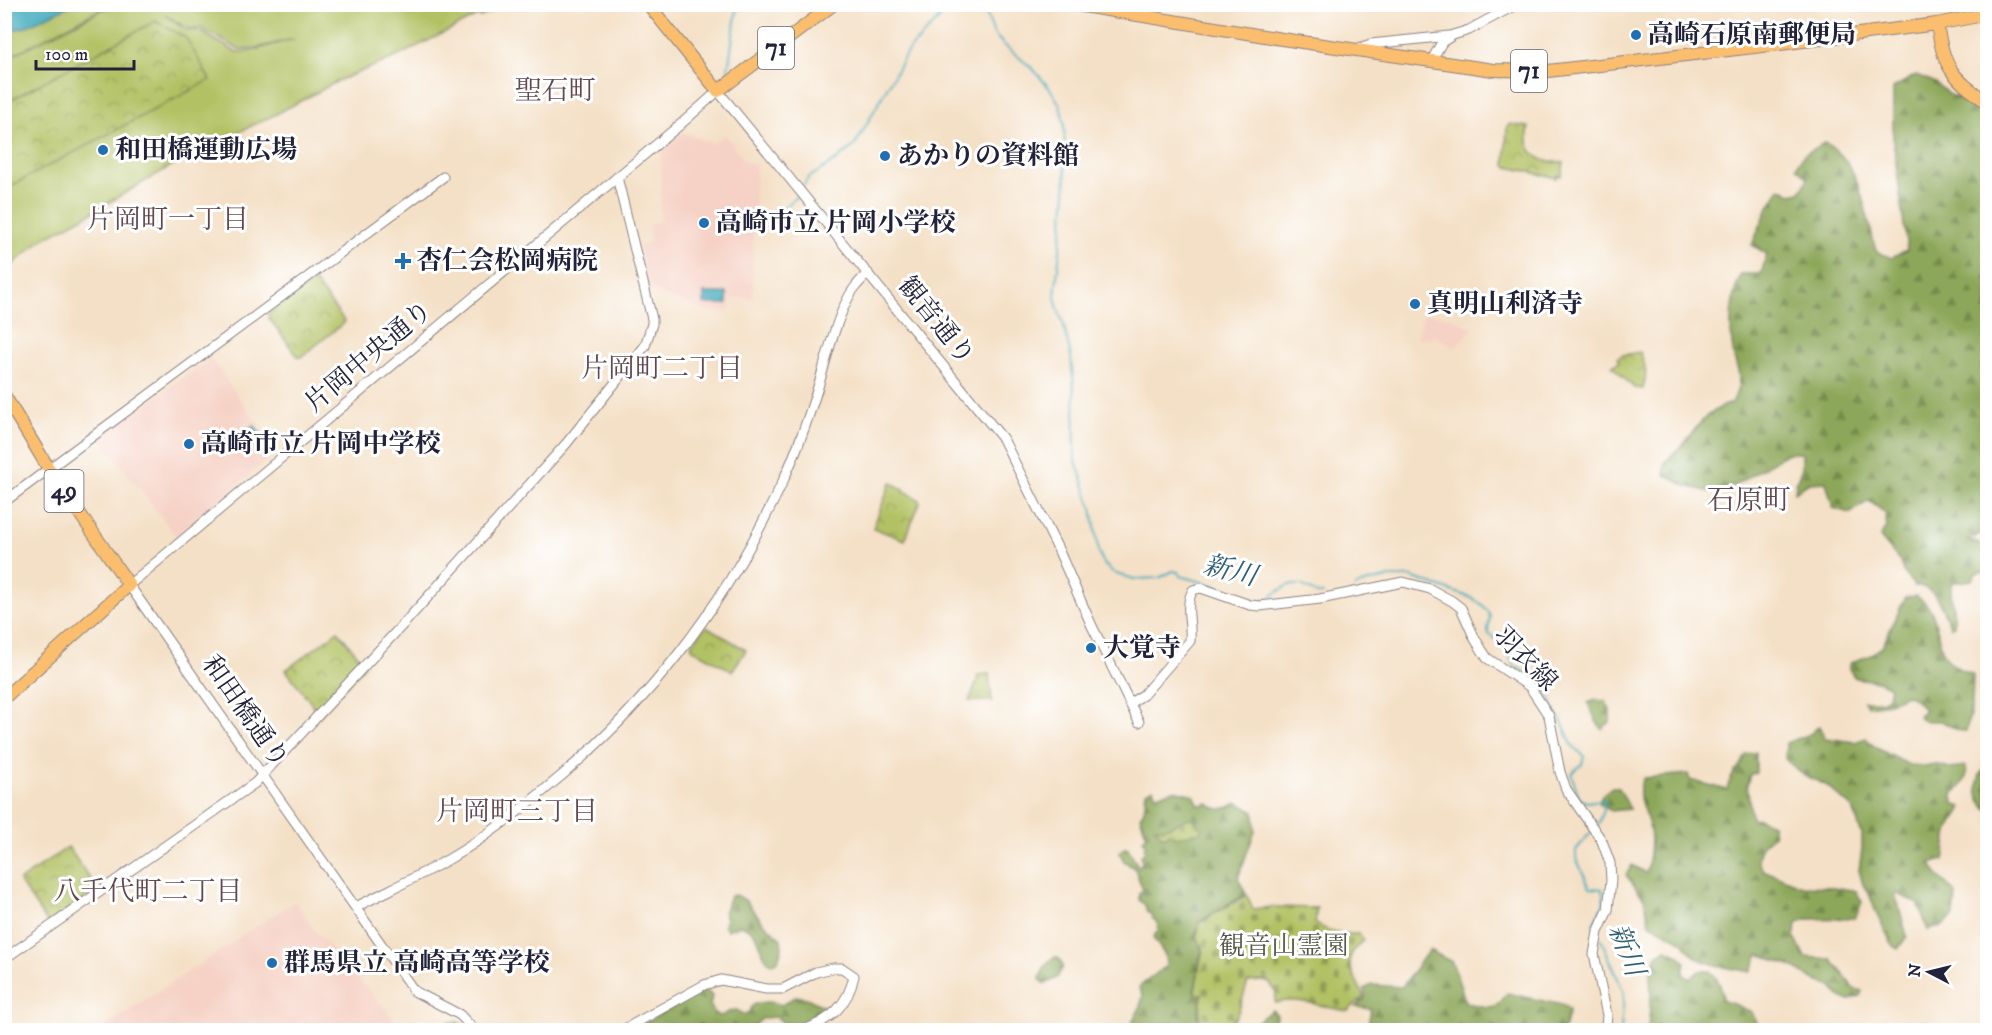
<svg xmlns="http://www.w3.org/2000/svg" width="1992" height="1035" viewBox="0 0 1992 1035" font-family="'IM FELL DW Pica','Noto Serif JP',serif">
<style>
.built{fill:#f6d1c5}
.grass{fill:#b2c164;stroke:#6a7250;stroke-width:1.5;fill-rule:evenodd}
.forest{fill:url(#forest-firs);stroke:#58644a;stroke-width:1.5}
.cemetery{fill:url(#cemetery-stones);stroke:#6a7250;stroke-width:1.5}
.park{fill:url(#park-crowns);stroke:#6a7250;stroke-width:1.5}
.water{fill:#3ca9bb;stroke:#2f667b;stroke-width:1.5}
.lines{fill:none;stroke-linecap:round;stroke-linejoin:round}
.stream{stroke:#3ca9bb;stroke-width:2}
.minor-casing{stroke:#8b8180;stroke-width:11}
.major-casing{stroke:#8b8180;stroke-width:14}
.minor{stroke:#fff;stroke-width:9}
.major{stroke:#fbbe6e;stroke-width:12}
.poi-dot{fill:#1f6fb2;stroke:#fff;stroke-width:2}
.labels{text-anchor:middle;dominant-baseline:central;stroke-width:6;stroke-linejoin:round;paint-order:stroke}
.shield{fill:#fff;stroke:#646476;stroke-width:1.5}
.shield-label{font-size:24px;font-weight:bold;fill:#22223b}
.poi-label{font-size:26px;font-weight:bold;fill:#22223b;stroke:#fff;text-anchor:start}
.street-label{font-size:26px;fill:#22223b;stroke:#fff}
.park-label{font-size:26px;fill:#545a49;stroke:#fff}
.neighbourhood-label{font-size:27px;fill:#64484f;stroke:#fff}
.water-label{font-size:27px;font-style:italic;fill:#2e5f75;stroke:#fff}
.quarter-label{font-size:28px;fill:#64484f;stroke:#fff}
</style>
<defs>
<pattern id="forest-firs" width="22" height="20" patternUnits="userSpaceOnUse" patternTransform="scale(1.5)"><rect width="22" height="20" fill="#8da75a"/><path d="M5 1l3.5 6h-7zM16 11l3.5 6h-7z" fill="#73884c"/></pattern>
<pattern id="cemetery-stones" width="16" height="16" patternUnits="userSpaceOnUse" patternTransform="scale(1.5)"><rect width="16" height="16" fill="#b2c164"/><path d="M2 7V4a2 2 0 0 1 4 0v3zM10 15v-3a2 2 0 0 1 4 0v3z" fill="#909c54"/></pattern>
<pattern id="park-crowns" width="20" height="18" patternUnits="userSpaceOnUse" patternTransform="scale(1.5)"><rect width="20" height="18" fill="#b2c164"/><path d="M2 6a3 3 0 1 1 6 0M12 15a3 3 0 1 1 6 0" fill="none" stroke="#909c54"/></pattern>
</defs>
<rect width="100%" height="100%" fill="#fff"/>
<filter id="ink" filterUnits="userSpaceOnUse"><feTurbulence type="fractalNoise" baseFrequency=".0167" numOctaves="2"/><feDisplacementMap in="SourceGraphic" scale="12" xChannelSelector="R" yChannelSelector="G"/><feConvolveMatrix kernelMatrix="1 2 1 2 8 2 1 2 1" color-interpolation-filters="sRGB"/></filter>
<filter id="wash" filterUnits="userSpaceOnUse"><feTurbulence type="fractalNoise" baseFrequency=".008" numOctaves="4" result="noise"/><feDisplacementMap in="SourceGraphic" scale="24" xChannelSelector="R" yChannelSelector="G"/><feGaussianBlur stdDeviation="1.35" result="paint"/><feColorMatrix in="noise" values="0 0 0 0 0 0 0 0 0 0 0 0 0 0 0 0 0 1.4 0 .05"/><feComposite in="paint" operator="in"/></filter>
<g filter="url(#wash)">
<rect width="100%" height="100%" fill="#f4e0c6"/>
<g class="built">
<polygon points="683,132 713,144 725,134 745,162 756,164 755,206 753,208 753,298 731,298 730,311 709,312 648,289 639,245 650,243 648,224 660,221 662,149"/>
<polygon points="1425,313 1448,317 1473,328 1455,348 1434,336 1430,339 1416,337"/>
<polygon points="208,359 211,359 278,451 176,536 100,438"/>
<polygon points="295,901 312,927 404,1030 100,1030"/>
</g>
<path class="grass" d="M356 4 506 5 481 17 477 16 396 57 340 80 278 113 176 163 93 212 43 239 5 271V31L23 27 71 5H109L9 57 112 5ZM165 15C178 21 186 32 201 28L238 49H251L294 39 251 51 236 52 200 31 186 30Z"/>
<g class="forest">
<path d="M1916 75 1936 83 1949 95 1976 101 1987 112 1988 533H1982L1967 541 1987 545V571L1976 573 1972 580 1951 583C1950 597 1955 611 1954 625L1951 627C1942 611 1936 584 1914 586L1903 571 1900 561 1880 537 1887 527 1885 513 1869 501 1849 513 1833 508 1826 482 1809 483 1795 492 1796 482 1802 468V453H1787L1732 487 1710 492 1686 486 1664 474 1665 463C1671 455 1679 449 1685 442 1702 421 1705 412 1732 403 1737 393 1741 381 1738 371 1737 366 1735 362 1734 357 1729 329 1729 300 1741 274H1761L1767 254 1752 245 1767 210 1780 188 1791 194 1800 192 1808 178 1796 167 1804 154 1825 143C1859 158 1867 218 1876 251L1891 258 1907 250 1893 139V88Z"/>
<path d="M1915 596C1944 610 1932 641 1949 661 1954 667 1966 671 1973 675L1972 706 1966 731H1960L1941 721H1924L1919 716 1924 709 1915 699 1906 695 1889 703 1868 706 1864 701H1881L1888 697 1890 687 1878 681 1855 678 1849 669 1851 662 1869 656 1882 647 1905 598Z"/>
<polygon points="1596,700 1605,701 1610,710 1610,722 1602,729 1597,723 1588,703"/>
<path d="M1819 726 1825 738 1855 742 1866 738 1875 747 1909 765 1925 766 1934 764 1950 768 1966 766C1968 780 1963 786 1953 794L1954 804 1962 807C1959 815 1953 820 1949 829 1946 838 1946 850 1944 860L1930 863 1937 874 1956 894 1954 916 1941 926 1928 930 1918 903 1895 893 1907 936 1898 949 1893 946 1877 915 1868 891 1863 885 1859 870 1862 849V835L1853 809 1826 785 1802 774 1785 759 1786 743 1810 734Z"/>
<path d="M1756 752V773L1750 774 1747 785 1752 819 1758 818 1772 824 1774 835 1763 844 1759 854 1758 861 1763 870 1802 886 1834 887 1856 891 1862 902 1855 918 1807 919 1798 922 1794 936 1805 957 1831 959C1838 971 1847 974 1852 988L1862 991 1860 996 1848 1001 1838 995 1832 987 1811 979 1797 969 1759 954 1751 972 1719 966 1701 960 1692 954 1683 942 1649 923 1645 900 1626 875 1632 865 1646 873C1650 859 1652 844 1650 829 1646 811 1633 796 1644 778L1688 774 1690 780 1727 790C1729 776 1740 768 1746 755Z"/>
<path d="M1987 769V809C1976 798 1975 787 1981 772Z"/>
<polygon points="1612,787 1619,788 1630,809 1611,811 1599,804 1602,795"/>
<path d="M1153 789 1156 795 1174 790 1194 795 1199 805H1203L1208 803C1217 813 1227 808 1238 803L1254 812 1255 831 1238 878 1246 894 1199 922 1196 936 1202 951C1197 964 1199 976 1194 989L1196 995H1201L1200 1007 1198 1012V1020L1201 1028 1205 1029V1030H1139L1132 1022 1139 1010 1143 996 1139 987 1166 966 1165 955 1154 939 1155 934 1159 929 1156 921 1153 919 1151 914 1147 912 1145 905 1139 900V893L1143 890 1135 869 1124 861 1119 852 1126 847 1128 848 1138 866 1142 864 1141 856 1145 851 1144 848 1146 845 1143 839 1147 836 1140 816C1147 809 1144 801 1146 792Z"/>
<path d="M736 895 745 900 762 921 781 939 782 948 778 961 771 964C755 950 767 936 741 925L727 930 724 925 726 919 724 913 730 896Z"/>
<path d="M1666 949 1677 954 1685 962 1683 974 1690 979 1699 971H1710C1720 981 1722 987 1723 1001L1734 1004 1752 1012 1758 1027 1765 1030H1648L1651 994 1650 976 1657 955Z"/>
<path d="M1429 950 1452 962 1466 1003C1485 1006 1495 1014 1507 993L1562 1005 1569 1009 1564 1030H1367L1371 1009 1356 1007 1365 997 1364 989 1372 985 1402 987Z"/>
<path d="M1055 957 1060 959 1063 967 1057 978 1045 984 1040 979C1043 970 1045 962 1055 957Z"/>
<path d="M703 991H707L712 996 710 1005 715 1014 721 1016 731 1011 737 1010 744 1015 749 1012 753 1005C764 1001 771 1001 782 1005L796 996 807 998 830 1010C816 1022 805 1024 787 1026L776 1017 763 1018 749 1030H632Z"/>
<polygon points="1272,1010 1277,1015 1275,1019 1278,1030 1238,1030 1249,1028"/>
<polygon points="449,1022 458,1022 470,1030 440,1030"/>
</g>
<g class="cemetery">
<polygon points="1192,817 1198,826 1202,828 1199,833 1177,837 1170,834 1163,837 1155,827 1163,829"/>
<path d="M1247 895 1253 909 1272 907 1317 908 1315 923C1326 931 1345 935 1359 934L1363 940C1360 944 1353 950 1351 955 1346 971 1361 983 1363 997L1348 1011C1324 1008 1298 996 1275 1003L1276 993 1270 983 1263 981 1248 982C1238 1008 1241 1031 1206 1030V1028H1202C1197 1016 1201 1008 1202 995L1196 994 1195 989C1199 976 1198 964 1203 951L1197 936 1200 922Z"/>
</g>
<g class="park">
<polygon points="155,21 186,38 210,80 5,189 5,103"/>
<path d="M1510 124 1529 127C1523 153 1540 164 1564 162L1562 176 1558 175 1557 178 1508 167 1505 165 1507 126Z"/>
<polygon points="314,281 345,322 301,357 298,357 268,317 269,313"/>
<path d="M1640 352C1647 369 1647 373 1643 389L1634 388 1612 366 1619 362 1617 358 1622 355Z"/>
<polygon points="891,482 918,499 920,502 905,540 873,528"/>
<polygon points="706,626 746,650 732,671 693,649 691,646"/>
<polygon points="338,631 365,665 320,715 286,670"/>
<polygon points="989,674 992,701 969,701 976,684 978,675"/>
<polygon points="68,847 95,886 94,892 50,923 47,922 19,881"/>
</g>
<g class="water">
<polygon points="4,5 5,4 71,5 23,28 5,31"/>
<rect x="704" y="293" width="23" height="11"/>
<polygon points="254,425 269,445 259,452 244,433"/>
</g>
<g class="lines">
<g class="stream">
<polyline points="988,4 987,15 994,34 1003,44 1033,69 1051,90 1060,105 1064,122 1066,194 1055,296 1057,306 1064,326 1071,357 1074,389 1075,458 1092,508 1099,553 1104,564 1110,570 1116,574 1134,579 1159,578 1173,571 1178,572 1180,576 1213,585 1256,602 1266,600 1288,585 1302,585 1317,594 1323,594"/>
<polyline points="728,71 737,7"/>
<polyline points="802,188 808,178 835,161 855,145 907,52 953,4"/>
<path d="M762 216C776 213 791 205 799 193"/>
<polyline points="1354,588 1361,584 1391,577 1411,577 1472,598 1481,604 1488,611 1490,616 1488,630 1489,634 1504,646 1515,667 1537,678 1545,684 1554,709 1562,722 1572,745 1584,756 1582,764 1571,774 1580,799 1586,802 1603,800 1605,802 1599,824 1596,827"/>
<polyline points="1592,831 1576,850 1576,858 1590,888 1602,889 1604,903 1593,924 1596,929"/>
<polyline points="1601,939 1624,993 1621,1030"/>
</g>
</g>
</g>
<g filter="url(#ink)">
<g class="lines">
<g class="minor-casing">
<g id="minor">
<polyline points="1356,49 1371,44 1449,36"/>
<polyline points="1432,60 1442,42 1453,35 1469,30 1517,4"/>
<polyline points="4,502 443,177"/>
<path d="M1130 703 1143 695 1190 641C1192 625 1184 605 1193 590L1201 588 1250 605 1260 606 1320 599 1403 582 1430 589 1452 601 1461 608 1475 639 1487 658 1530 687 1549 716 1560 772 1566 789 1602 841 1610 863 1611 880 1608 910 1598 932 1594 954 1607 1015 1606 1027 1604 1030"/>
<path d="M356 907C387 891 419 876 449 859 480 841 509 819 537 796 645 710 725 607 783 481 797 451 808 419 818 387 826 361 839 306 856 286 860 281 864 277 868 273"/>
<polyline points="4,959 255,783 408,619 566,444 645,346 652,324 652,319 617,177"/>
<polyline points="474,1030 460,1015 414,991 129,585 681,124 718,91 1003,439 1058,549 1091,624 1139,722"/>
<path d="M623 1030 704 985 721 980 766 989H783L816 972 833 968H842L854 976C848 1005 831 1020 804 1030"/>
</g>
</g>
<g class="major-casing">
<g id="major">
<polyline points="648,4 718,91 834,4"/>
<polyline points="1071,4 1282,39 1493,70 1548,71 1780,44 1937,24 1988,14"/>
<path d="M1937 24C1944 69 1951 76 1988 103"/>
<polyline points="4,395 49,469 129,585 4,698"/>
</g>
</g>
<use href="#minor" class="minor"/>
<use href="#major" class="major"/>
</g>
</g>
<g class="poi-dot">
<circle cx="1636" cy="35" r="6"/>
<circle cx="103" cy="150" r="6"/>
<circle cx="885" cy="156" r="6"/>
<circle cx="704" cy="223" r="6"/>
<path d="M400 252h6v6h6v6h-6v6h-6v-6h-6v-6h6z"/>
<circle cx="1415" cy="304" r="6"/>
<circle cx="189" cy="444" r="6"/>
<circle cx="1091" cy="648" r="6"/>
<circle cx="272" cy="963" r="6"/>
</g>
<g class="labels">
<g class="shield">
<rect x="758" y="27" width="36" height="42" rx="4.5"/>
<rect x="1511" y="50" width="36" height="42" rx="4.5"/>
<rect x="44.5" y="470" width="39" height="42" rx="4.5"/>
</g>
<g class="shield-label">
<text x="776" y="48">71</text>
<text x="1529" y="71">71</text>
<text x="64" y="491">49</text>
</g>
<g class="poi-label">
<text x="1648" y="35">高崎石原南郵便局</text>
<text x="115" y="150">和田橋運動広場</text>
<text x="897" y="156">あかりの資料館</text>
<text x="716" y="223">高崎市立 片岡小学校</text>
<text x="416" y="261">杏仁会松岡病院</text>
<text x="1427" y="304">真明山利済寺</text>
<text x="201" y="444">高崎市立 片岡中学校</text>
<text x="1103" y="648">大覚寺</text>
<text x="284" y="963">群馬県立 高崎高等学校</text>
</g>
<g class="street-label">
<text transform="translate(936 321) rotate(51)">観音通り</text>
<text transform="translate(369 357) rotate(-40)">片岡中央通り</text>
<text transform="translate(1525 659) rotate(46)">羽衣線</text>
<text transform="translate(245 712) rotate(55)">和田橋通り</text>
</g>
<g class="park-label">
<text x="1284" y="946">観音山霊園</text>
</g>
<g class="neighbourhood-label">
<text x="555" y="91">聖石町</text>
<text x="168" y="220">片岡町一丁目</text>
<text x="662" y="369">片岡町二丁目</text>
<text x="517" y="812">片岡町三丁目</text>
<text x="148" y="892">八千代町二丁目</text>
</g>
<g class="water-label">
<text transform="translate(1230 571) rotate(14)">新川</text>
<text transform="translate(1626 950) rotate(69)">新川</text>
</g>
<g class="quarter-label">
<text x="1749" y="500">石原町</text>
</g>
</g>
<rect width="1992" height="1035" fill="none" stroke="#fff" stroke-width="24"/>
<g transform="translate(1929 972) rotate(277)" stroke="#ffffff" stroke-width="4.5" paint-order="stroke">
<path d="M0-4.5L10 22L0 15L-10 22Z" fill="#22223b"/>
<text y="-9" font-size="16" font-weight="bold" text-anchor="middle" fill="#22223b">N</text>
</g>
<path d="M36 60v9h98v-9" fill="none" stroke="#22223b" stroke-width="3"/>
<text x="45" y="60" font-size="18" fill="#22223b" stroke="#ffffff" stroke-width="4.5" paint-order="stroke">100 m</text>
</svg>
